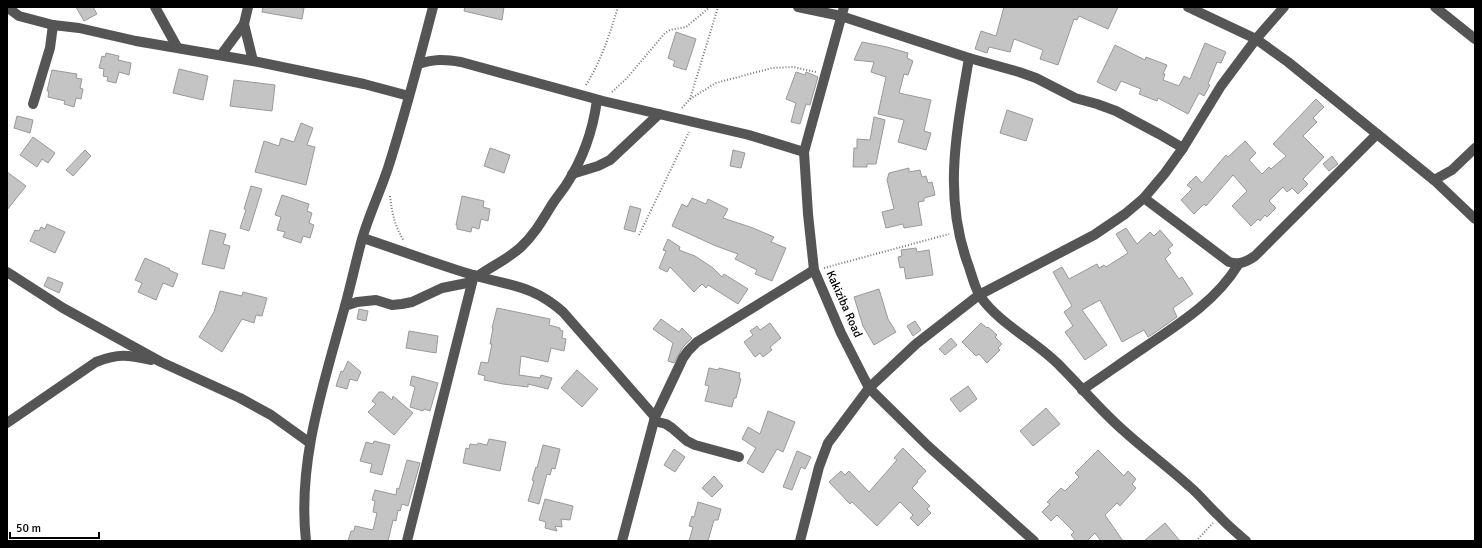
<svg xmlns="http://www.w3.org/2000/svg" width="1482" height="548" viewBox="0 0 1482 548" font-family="Signika,sans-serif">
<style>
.building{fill:#c4c4c4;stroke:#999}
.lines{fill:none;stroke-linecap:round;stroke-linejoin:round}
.path{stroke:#777;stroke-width:2;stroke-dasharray:1 2;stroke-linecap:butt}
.minor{stroke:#555;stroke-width:10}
.labels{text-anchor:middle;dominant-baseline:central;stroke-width:3.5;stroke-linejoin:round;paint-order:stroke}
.street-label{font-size:12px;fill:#000;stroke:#fff}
</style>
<rect width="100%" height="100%" fill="#fff"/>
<g class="building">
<polygon points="76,7 93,7 97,14 84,21"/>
<polygon points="263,7 297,7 304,8 302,19 262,12"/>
<polygon points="465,7 504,7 502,20 464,11"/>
<polygon points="1004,7 1118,7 1108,29 1079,16 1077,20 1074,19 1058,65 1040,59 1043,50 1014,39 1010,52 989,47 987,53 975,49 981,31 996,36"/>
<polygon points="676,32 696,39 686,70 673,66 675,61 668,58"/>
<polygon points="862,42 887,47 908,53 907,58 913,61 908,75 904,74 899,93 931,100 924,131 931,133 926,150 898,142 904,120 878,114 886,77 871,72 874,62 854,60"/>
<polygon points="1205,43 1226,52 1221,63 1217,62 1208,84 1210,85 1204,96 1199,93 1188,114 1158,98 1157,101 1139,94 1141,89 1121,81 1116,91 1097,82 1115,45 1145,60 1146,57 1167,65 1163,74 1165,74 1163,80 1179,86 1184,76 1190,79"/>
<polygon points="106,53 119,56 118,60 131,63 129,75 119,72 116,83 107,81 108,77 103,76 104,69 99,68 102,56 105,57"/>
<polygon points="179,69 208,76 203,100 173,93"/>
<polygon points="52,70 77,74 76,78 82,79 80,88 83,89 81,99 76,98 74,107 64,104 65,101 48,97 49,91 47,91"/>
<polygon points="796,72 805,75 806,72 818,77 810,105 806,104 800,124 791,122 796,103 786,99"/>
<polygon points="234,80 275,85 272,111 230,106"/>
<polygon points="1316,99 1324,107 1313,118 1317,122 1303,136 1324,157 1303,179 1308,184 1298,194 1292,188 1287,192 1283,187 1269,201 1276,208 1267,217 1265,215 1260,221 1258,219 1251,226 1232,206 1247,191 1233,175 1206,206 1204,204 1194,214 1181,200 1192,189 1187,185 1196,176 1202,183 1226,155 1228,157 1245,141 1256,153 1249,160 1262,174 1269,167 1271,169 1286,156 1273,144"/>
<polygon points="1007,110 1033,119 1026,141 1000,133"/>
<polygon points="17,116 33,120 30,133 14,128"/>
<polygon points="874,117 885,120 876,164 867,164 867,167 853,167 854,148 857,148 857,139 870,140"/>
<polygon points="301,123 313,128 307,145 315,147 306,185 255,172 264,141 279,146 281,138 294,142"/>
<polygon points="33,137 55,153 48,163 42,159 37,167 20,155"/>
<polygon points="490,148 510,155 504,173 484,166"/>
<polygon points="85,150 91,156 73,176 66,170"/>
<polygon points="733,150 745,153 741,168 730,166"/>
<polygon points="1332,156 1338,164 1329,171 1323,164"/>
<polygon points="909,168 909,172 920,170 922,177 926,176 928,183 932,182 935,195 924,198 924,201 918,202 922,225 904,228 903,224 886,228 882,212 894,209 887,180 889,173"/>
<polygon points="7,172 26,186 7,210"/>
<polygon points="251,186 262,189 249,231 240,228 246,210 244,209"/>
<polygon points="282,195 309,204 307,211 312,213 309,223 314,225 310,238 303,236 301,243 283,237 285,232 277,230 281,217 275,215"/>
<polygon points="462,196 484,201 483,207 490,209 488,221 481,219 479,229 472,227 471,232 457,229 457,225 456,225"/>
<polygon points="692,198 706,204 708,199 728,209 723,218 753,228 774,237 771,242 786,248 772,281 755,274 757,270 735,259 738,254 716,246 672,226 682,204 687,207"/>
<polygon points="630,206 641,209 635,232 624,229"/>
<polygon points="47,224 65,232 55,253 30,241 35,230 39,231 41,227 45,229"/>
<polygon points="1126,228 1137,244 1150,232 1154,236 1160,230 1173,245 1168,249 1171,253 1165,259 1179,279 1182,277 1193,294 1173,308 1177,317 1153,334 1148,337 1144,330 1122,342 1100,300 1082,310 1107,345 1085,360 1065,332 1073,326 1064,312 1072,306 1053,272 1062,267 1069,279 1097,264 1099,268 1104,265 1106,267 1128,253 1116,234"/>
<polygon points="210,230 226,234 223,244 230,246 224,269 202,264"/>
<polygon points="668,239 680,247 679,250 695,256 713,268 722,277 724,274 748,289 738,304 708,285 706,288 702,284 694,292 670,267 667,272 659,268 666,251 663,250"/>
<polygon points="916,248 917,252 929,250 933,275 906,279 904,267 900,268 898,257 902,256 901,250"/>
<polygon points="145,258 170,269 169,270 178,274 173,287 163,283 156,300 138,292 142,283 135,280"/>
<polygon points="48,277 63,283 59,293 44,286"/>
<polygon points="879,289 888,319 896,332 874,345 863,326 854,297"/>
<polygon points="220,291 242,296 243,292 267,298 262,316 256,315 254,323 242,319 222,352 199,337 214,312"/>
<polygon points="497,308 550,319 549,325 560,328 560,330 563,331 562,338 566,339 564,351 551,348 548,362 521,356 519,375 540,378 541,375 552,378 548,389 528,384 528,387 503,384 484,380 485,376 478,374 481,362 488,363 492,344 490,344 493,328 492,328"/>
<polygon points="359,309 368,311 366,321 357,319"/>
<polygon points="661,319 679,332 682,328 692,338 683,347 674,363 668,361 673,343 653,329"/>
<polygon points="915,321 921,330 913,336 907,326"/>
<polygon points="770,323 781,338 770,347 772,350 763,357 760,353 755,357 744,342 753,335 750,331 757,326 760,330"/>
<polygon points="981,323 987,328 988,327 997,335 995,337 1002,344 998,348 1000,350 987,363 979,354 976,356 962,342"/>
<polygon points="409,331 438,336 436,353 406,348"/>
<polygon points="951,338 957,345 945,355 939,349"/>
<polygon points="348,361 361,372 357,381 350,379 347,389 336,386 341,371 343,372"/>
<polygon points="709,368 718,370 719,368 740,373 739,378 741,379 736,398 734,398 732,407 705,401 709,386 705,385"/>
<polygon points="577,370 598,389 582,407 561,388"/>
<polygon points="412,376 438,383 430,411 424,409 423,411 410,407 415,387 410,385"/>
<polygon points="968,386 977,399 960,412 950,399"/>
<polygon points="379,392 383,392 392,400 393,396 413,413 394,435 368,412 376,404 372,401"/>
<polygon points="1046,408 1060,424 1033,446 1020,431"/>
<polygon points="768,411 795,422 783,452 777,449 763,473 747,463 756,448 742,439 748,427 760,434"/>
<polygon points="489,439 506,442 500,471 463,463 466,448 469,449 470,444 477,445 478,443 487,445"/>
<polygon points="374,441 390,445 382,475 370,472 372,464 360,461 366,442 373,444"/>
<polygon points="543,445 560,449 555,469 552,468 550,475 547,474 539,504 528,501 534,481 532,480 536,467 537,468"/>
<polygon points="903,448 926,471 917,481 918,482 912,488 930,506 927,509 931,513 918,526 910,518 913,515 900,502 877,526 852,502 850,504 829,482 841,471 845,475 849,471 869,492 897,460 894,458"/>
<polygon points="674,449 685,457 675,472 664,465"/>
<polygon points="1098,450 1124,476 1128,471 1136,479 1132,484 1136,488 1120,506 1117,503 1105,515 1123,541 1101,541 1095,533 1087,541 1076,541 1071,535 1074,532 1057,515 1051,521 1042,512 1050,504 1047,502 1061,488 1065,491 1079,477 1075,473"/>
<polygon points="797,451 811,457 805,469 801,467 792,490 783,487"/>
<polygon points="407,460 420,463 408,506 402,504 400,511 398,510 396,521 393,520 388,541 348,541 351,531 354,531 355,526 373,530 377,513 373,512 375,501 372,500 375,490 396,495 397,488 399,489"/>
<polygon points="714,476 723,486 712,497 702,488"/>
<polygon points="545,499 573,506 570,520 561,519 562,527 555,526 557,531 545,528 546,522 539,520"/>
<polygon points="698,502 721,509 718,520 714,520 708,541 689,541 693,527 689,526 692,516 694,517"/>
<polygon points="1165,523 1180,541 1144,541"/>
</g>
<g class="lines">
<g class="path">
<path d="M586 85C602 59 609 36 618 7"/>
<polyline points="612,92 627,78 665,33 670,30 686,27 710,7"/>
<polyline points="690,99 716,83 772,68 793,67 816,72"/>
<polyline points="682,108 690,99 718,7"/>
<path d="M390 196C392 213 395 227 404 241"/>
<polyline points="639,235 689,132"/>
<polyline points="824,268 949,234"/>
<polyline points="1196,541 1213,523"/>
</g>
<g class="minor">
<polyline points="7,7 19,16 53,25 79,28 136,41 253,61 364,84 409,96"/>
<polyline points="155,7 177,47"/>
<polyline points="248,7 244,24 253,61"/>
<polyline points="798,7 841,16 969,58 1019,72 1036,78 1075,98 1097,104 1116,111 1159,134 1183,148"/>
<polyline points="844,7 804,152 808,214 814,270 841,333 869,388 928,446 1034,541"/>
<polyline points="1188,7 1256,39 1288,62 1434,180 1475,219"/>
<polyline points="1435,7 1475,39"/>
<polyline points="221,55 244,24"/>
<path d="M969 58C957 130 942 196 969 267 972 276 975 288 980 296 1000 325 1038 342 1062 368 1083 389 1102 412 1124 431 1145 450 1168 467 1189 486 1200 495 1209 507 1219 516 1227 525 1237 533 1246 541"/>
<path d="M418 64C435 59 444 59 461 62L603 101 749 135 804 152"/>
<polyline points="33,104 50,48 53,25"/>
<polyline points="572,174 598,166 610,160 659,114"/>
<polyline points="1434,180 1452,170 1475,148"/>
<path d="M1144 198 1229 262C1240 265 1246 262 1255 256L1377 134"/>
<path d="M363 238C399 250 436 264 473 275 510 286 533 285 563 312L655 417"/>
<polyline points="7,272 63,308 161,362 240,398 271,415 310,443"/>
<path d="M478 276C492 266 508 259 521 247 535 234 543 219 553 203 557 197 562 191 566 185 583 159 593 130 597 100"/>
<polyline points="345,306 357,302 376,300 392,305 402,304 412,302 442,288 472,282"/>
<path d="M1082 390C1103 376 1124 361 1145 347 1179 324 1216 301 1238 265"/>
<polyline points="654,421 666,424 672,428 687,441 695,445 739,457"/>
<path d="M7 423 96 362C119 353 128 355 151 360"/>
<path d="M306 541C297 461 324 383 345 306 351 284 356 261 362 239 369 215 380 192 388 168 405 115 419 61 433 7"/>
<polyline points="407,541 474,275"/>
<polyline points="622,541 655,417 683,358 688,351 697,342 814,270"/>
<polyline points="800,541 819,467 828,443 869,388 916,344 979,295 1094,235 1125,214 1144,198 1165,173 1183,148 1221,86 1256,39 1284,7"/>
</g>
</g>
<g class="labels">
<g class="street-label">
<text transform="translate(844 304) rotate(66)">Kakiziba Road</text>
</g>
</g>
<rect width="1482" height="548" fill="none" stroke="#000000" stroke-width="16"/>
<path d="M10 532v6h89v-6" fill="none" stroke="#000000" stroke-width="2"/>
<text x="16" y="532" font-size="12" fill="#000000" stroke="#ffffff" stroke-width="3" paint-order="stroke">50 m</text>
</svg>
